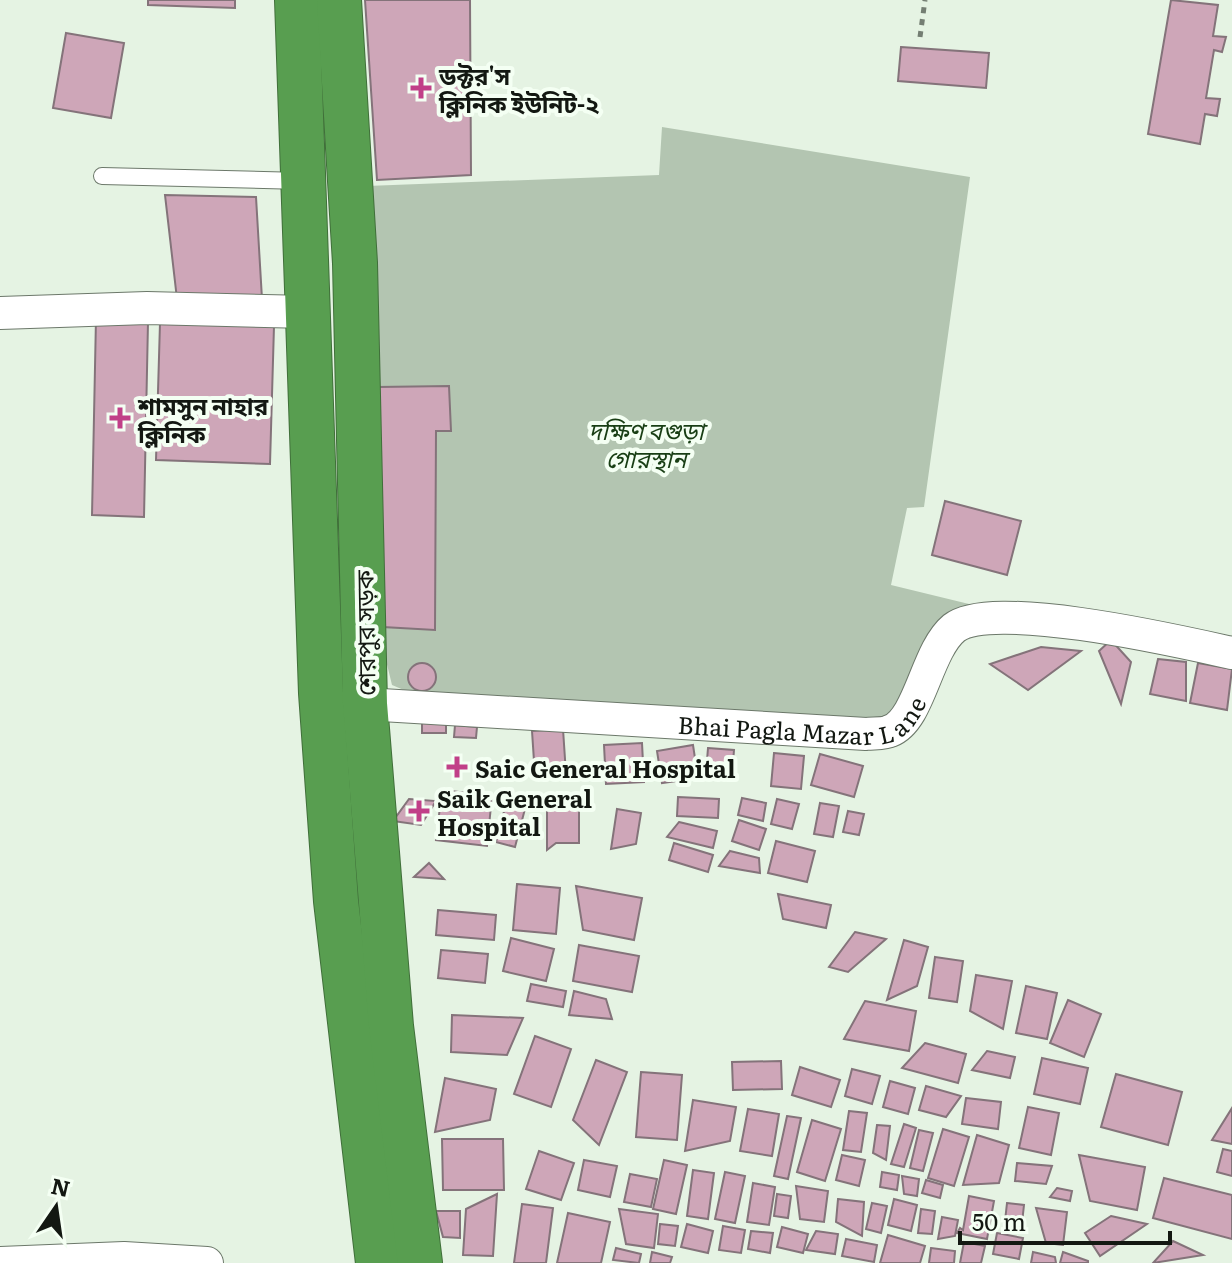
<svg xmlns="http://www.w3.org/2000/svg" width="1232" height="1263" viewBox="0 0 1232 1263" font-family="Literata,'Noto Sans Bengali',serif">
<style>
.green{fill:#b3c5b1}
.building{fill:#cea6b8;stroke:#84737a;stroke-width:2}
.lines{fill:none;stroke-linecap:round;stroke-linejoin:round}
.lane-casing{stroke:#6c786a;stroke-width:18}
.street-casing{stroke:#6c786a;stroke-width:34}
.highway-casing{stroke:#406f3a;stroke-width:46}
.path{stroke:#747e73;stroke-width:5;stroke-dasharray:6 6;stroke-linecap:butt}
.lane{stroke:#fff;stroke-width:16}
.street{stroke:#fff;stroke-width:32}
.highway{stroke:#589e50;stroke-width:44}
.poi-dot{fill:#c13f88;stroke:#f4fff3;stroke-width:3}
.labels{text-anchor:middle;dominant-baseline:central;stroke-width:8;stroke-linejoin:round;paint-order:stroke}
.poi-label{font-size:24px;font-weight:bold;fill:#131812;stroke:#f4fff3;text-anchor:start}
.park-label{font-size:24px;font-style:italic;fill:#183e14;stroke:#f4fff3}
.street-label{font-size:24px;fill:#131812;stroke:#f4fff3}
</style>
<rect width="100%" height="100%" fill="#e5f3e3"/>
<polygon class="green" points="662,127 970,177 924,507 907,508 891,585 969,604 968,616 895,720 425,699 392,685 384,652 367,186 659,175"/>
<g class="building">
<polygon points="148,0 235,0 235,8 148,5"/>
<polygon points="365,0 470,0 471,175 377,180"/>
<polygon points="1171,0 1218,5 1213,36 1226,37 1222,52 1214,50 1206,98 1220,99 1217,116 1205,114 1200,144 1148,134"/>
<polygon points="66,33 124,43 111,118 53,108"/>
<polygon points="901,47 989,53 986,88 898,81"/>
<polygon points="165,195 256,197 262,299 177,299"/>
<polygon points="96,318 148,322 144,517 92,515"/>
<polygon points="160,323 274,326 270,464 156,460"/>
<polygon points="449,386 451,431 436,431 435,630 383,627 378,387"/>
<polygon points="945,501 1021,521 1007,575 932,555"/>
<polygon points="1111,640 1131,662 1121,704 1099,651"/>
<polygon points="1041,647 1081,651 1028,690 990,664"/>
<polygon points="1158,659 1186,662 1186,701 1150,694"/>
<polygon points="1198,663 1232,669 1227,710 1190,703"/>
<circle cx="422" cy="677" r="14"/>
<rect x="422" y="721" width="24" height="12"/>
<polygon points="455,725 477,727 476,738 454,737"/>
<polygon points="563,729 566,774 535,776 532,731"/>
<polygon points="642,743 644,782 606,784 604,745"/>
<polygon points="693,745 698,778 662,783 657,751"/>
<polygon points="708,748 734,750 732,776 706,773"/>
<polygon points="774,753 804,756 801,789 771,786"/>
<polygon points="820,754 863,766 854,797 811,785"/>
<polygon points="442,790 492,796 487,846 436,840"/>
<polygon points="678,797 719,799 718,818 677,816"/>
<polygon points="742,798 766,803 763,821 738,815"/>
<polygon points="409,799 436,801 421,825 393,821"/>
<polygon points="777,799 799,804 792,829 771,824"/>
<polygon points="507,800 526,805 515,847 496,842"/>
<polygon points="820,803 839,806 833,837 814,834"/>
<polygon points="547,808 579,809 579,843 556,843 547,850"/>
<polygon points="617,809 641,813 636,844 611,849"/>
<polygon points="848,811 864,814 859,835 843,832"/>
<polygon points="739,820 766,829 759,850 732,841"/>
<polygon points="679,822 717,831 713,848 667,837"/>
<polygon points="776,841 815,851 807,882 768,873"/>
<polygon points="674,843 713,855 708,872 669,860"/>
<polygon points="730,851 759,858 760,873 719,866"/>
<polygon points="429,863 444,879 414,877"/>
<polygon points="517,884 560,888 556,934 513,930"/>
<polygon points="576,886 642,898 634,940 583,930"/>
<polygon points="778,894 831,905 826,928 783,919"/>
<polygon points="438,910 496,915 494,940 436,935"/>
<polygon points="855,932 886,939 848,972 829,967"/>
<polygon points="511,938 554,949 546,981 503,971"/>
<polygon points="904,940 928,947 917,986 887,1000"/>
<polygon points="579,945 639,956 632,992 573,981"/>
<polygon points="441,950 488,954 485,983 438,978"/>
<polygon points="935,957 963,961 957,1002 929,998"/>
<polygon points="976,975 1012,981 1003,1029 970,1011"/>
<polygon points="531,984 566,991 563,1007 527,1001"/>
<polygon points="1026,986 1057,993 1047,1039 1016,1033"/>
<polygon points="574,991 606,999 612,1019 569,1015"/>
<polygon points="1068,1000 1101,1014 1084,1057 1050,1043"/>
<polygon points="865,1001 916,1011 909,1051 844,1039"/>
<polygon points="452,1015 523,1018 507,1055 451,1052"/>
<polygon points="535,1036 571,1049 551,1107 514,1094"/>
<polygon points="925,1043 966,1054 958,1083 902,1068"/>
<polygon points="987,1051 1015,1057 1010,1078 972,1070"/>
<polygon points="1042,1058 1088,1068 1080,1104 1034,1094"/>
<polygon points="596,1060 627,1072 599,1145 573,1120"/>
<polygon points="781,1061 782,1089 733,1090 732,1062"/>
<polygon points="800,1067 840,1080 831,1107 792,1095"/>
<polygon points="852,1069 880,1076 872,1104 845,1096"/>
<polygon points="641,1072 682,1075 677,1140 636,1137"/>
<polygon points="1116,1074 1182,1092 1168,1145 1101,1127"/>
<polygon points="445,1078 496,1089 490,1120 435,1132"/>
<polygon points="890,1081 915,1088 908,1114 883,1107"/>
<polygon points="926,1086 961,1096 946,1117 919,1110"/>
<polygon points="966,1098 1001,1102 998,1129 962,1124"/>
<polygon points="693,1100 736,1107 730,1141 685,1151"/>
<polygon points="1028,1107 1059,1113 1051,1155 1019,1148"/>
<polygon points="1232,1108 1232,1144 1212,1140"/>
<polygon points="748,1109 779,1114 772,1156 740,1151"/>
<polygon points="849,1111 867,1113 861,1152 843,1150"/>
<polygon points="787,1116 801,1118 788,1179 774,1176"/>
<polygon points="812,1120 841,1129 825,1181 797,1172"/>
<polygon points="904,1124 916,1128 904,1167 891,1164"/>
<polygon points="877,1125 890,1126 886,1160 873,1153"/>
<polygon points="943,1129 969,1137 954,1186 928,1178"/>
<polygon points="919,1130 933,1133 923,1171 910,1168"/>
<polygon points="977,1135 1009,1145 999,1183 963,1185"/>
<polygon points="442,1139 503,1139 504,1190 443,1190"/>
<polygon points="1223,1149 1232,1151 1232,1176 1217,1172"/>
<polygon points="539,1151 574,1163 561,1200 526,1189"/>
<polygon points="842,1155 865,1160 859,1186 836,1180"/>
<polygon points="1079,1155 1145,1167 1137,1210 1090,1201"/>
<polygon points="584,1160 617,1166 610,1197 578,1190"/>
<polygon points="664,1160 687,1165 676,1214 653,1209"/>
<polygon points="1017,1163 1052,1166 1046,1184 1015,1181"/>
<polygon points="693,1170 714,1173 708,1219 687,1216"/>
<polygon points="725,1172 745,1176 735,1223 715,1219"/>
<polygon points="882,1172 899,1175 897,1190 880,1187"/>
<polygon points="630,1174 657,1179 651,1207 624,1202"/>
<polygon points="902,1176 919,1179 917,1196 904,1194"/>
<polygon points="1164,1178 1232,1195 1232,1239 1153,1218"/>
<polygon points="926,1180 943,1185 940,1198 922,1193"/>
<polygon points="753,1183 775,1187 769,1225 747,1222"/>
<polygon points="796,1186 828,1191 824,1222 800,1219"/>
<polygon points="1057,1188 1072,1191 1070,1201 1050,1197"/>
<polygon points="497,1194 493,1256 463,1255 466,1209"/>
<polygon points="777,1194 791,1196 788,1218 774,1216"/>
<polygon points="969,1196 994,1201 987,1239 957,1233 960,1228 963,1230"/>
<polygon points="838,1199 864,1202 862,1236 836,1222"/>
<polygon points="894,1199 917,1205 911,1231 888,1225"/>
<polygon points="872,1203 887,1206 881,1233 866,1229"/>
<polygon points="1007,1203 1024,1205 1021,1232 1004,1230"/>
<polygon points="522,1204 553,1208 546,1263 514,1263"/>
<polygon points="1036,1208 1067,1212 1063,1245 1046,1243"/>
<polygon points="619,1209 658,1214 654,1248 626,1244"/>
<polygon points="921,1209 935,1211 932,1234 918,1233"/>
<polygon points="436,1211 460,1211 460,1238 443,1237"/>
<polygon points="568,1213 610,1222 601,1263 557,1263"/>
<polygon points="1111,1216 1147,1224 1100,1256 1085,1233"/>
<polygon points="942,1217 958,1220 955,1236 938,1239"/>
<polygon points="660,1224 678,1226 675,1246 658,1244"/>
<polygon points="687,1224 713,1231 708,1253 681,1247"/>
<polygon points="723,1226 745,1230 741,1253 719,1250"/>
<polygon points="782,1227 808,1234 803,1253 777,1247"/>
<polygon points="751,1231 773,1233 770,1253 748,1249"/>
<polygon points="816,1231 838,1234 835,1254 806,1250"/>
<polygon points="997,1233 1023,1238 1019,1259 993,1254"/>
<polygon points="888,1235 925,1246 920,1263 880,1263"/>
<polygon points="846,1239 877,1245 874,1262 842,1256"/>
<polygon points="1173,1241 1203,1255 1153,1263"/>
<polygon points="964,1242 985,1246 981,1263 960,1263"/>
<polygon points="616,1248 641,1254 639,1263 613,1260"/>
<polygon points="931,1248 955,1251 954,1263 929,1263"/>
<polygon points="652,1252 672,1257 670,1263 650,1263"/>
<polygon points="1033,1252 1055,1257 1056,1263 1031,1263"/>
<polygon points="1063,1252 1088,1261 1088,1263 1060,1263"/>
</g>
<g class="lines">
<g class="lane-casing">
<polyline id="lane" points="102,176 302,181"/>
</g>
<g class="street-casing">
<g id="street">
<polyline points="0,313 147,308 308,312"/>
<path id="s1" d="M365 704 866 734C873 733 884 734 890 731 920 720 926 651 954 628 992 598 1182 642 1232 653"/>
<polyline points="0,1263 124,1258 207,1263"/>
</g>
</g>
<g class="highway-casing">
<g id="highway">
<polyline points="297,0 321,693 336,901 378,1263"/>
<polyline points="339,0 355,263 365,704 391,1026 420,1263"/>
</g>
</g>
<polyline class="path" points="920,37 925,0"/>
<use href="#lane" class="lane"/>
<use href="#street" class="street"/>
<use href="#highway" class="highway"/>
</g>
<g class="poi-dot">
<path d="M417 76h8v8h8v8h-8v8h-8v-8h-8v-8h8z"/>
<path d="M116 406h8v8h8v8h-8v8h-8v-8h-8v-8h8z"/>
<path d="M453 755h8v8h8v8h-8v8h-8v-8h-8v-8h8z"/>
<path d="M415 799h8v8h8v8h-8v8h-8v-8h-8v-8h8z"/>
</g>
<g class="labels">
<g class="poi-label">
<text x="439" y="74">ডক্টর'স<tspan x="439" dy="28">ক্লিনিক ইউনিট-২</tspan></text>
<text x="138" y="404">শামসুন নাহার<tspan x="138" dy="28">ক্লিনিক</tspan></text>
<text x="475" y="767">Saic General Hospital</text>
<text x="437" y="797">Saik General<tspan x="437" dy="28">Hospital</tspan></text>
</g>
<g class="park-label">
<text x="646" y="429">দক্ষিণ বগুড়া<tspan x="646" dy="28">গোরস্থান</tspan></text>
</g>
<g class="street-label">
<text transform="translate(364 633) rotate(-91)">শেরপুর সড়ক</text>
<text stroke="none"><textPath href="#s1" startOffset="442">Bhai Pagla Mazar Lane</textPath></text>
</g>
</g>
<g transform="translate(56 1207) rotate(13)" stroke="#f4fff3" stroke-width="6" paint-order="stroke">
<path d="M0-6L14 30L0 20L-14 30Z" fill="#131812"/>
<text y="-12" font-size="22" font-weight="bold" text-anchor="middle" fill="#131812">N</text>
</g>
<path d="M960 1231v12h210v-12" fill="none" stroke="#131812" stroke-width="4"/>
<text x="972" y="1231" font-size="24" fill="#131812" stroke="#f4fff3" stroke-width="6" paint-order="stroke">50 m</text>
</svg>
